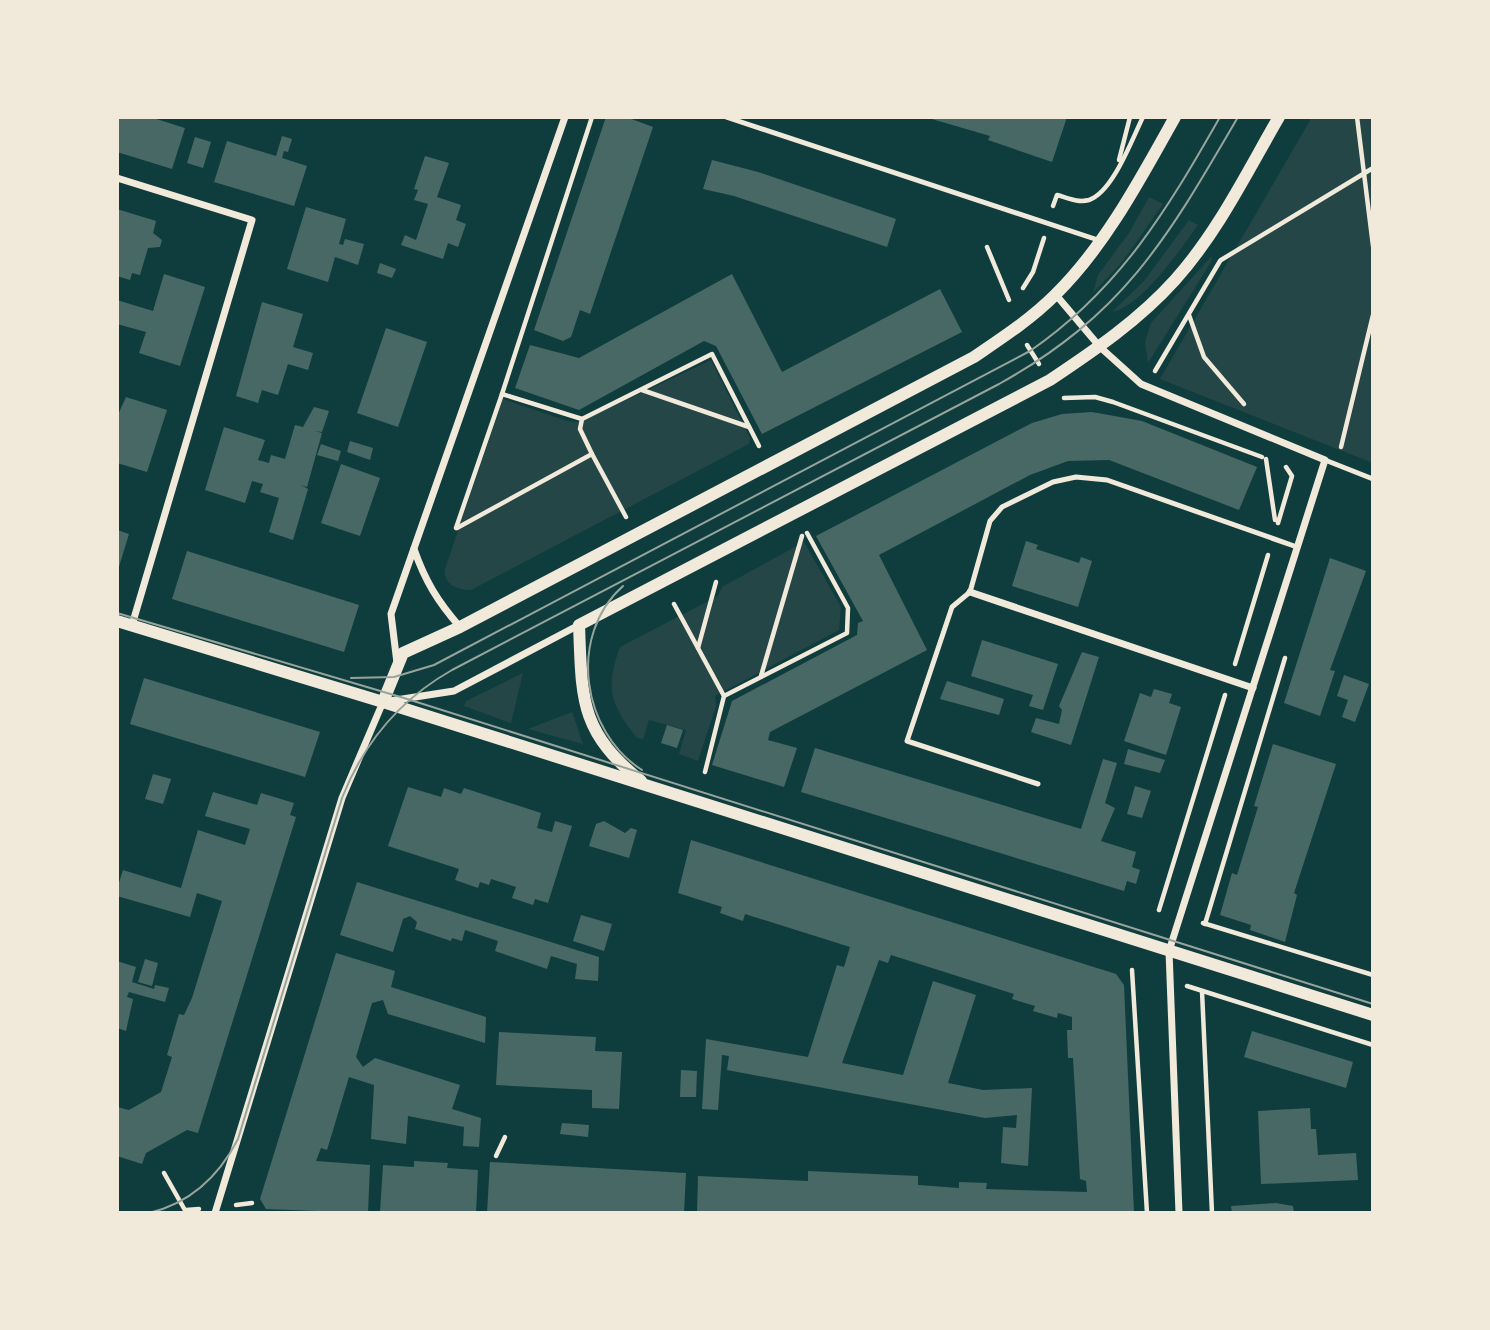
<svg xmlns="http://www.w3.org/2000/svg" width="1490" height="1330" viewBox="0 0 1490 1330" font-family="Manrope,sans-serif">
<style>
.green{fill:#244646}
.building{fill:#486865}
.lines{fill:none;stroke-linecap:round;stroke-linejoin:round}
.path{stroke:#f1e9da;stroke-width:4.5}
.service{stroke:#f1e9da;stroke-width:5}
.minor{stroke:#f1e9da;stroke-width:7}
.tertiary{stroke:#f1e9da;stroke-width:12}
.tram{stroke:#97a49c;stroke-width:2}
</style>
<rect width="100%" height="100%" fill="#0f3d3e"/>
<g class="green">
<polygon points="1312,117 1373,117 1373,463 1160,379"/>
<polygon points="1149,197 1163,204 1123,261 1093,293 1098,275 1129,233"/>
<path d="M1189 220 1198 225C1179 251 1143 305 1112 312L1144 281Z"/>
<polygon points="1212,256 1211,262 1148,363 1145,342 1151,323"/>
<path d="M711 360 750 438 749 444 471 590C458 590 443 585 445 569L503 399 567 421 580 422Z"/>
<path d="M804 542 841 607 839 630 715 696 716 706 698 761 679 754 686 730 649 720 643 739 637 738C610 704 605 688 620 647L718 596 722 587Z"/>
<polygon points="523,673 511,723 464,706 466,701"/>
<polygon points="572,712 583,744 528,729"/>
</g>
<g class="building">
<polygon points="117,117 150,117 185,128 172,169 117,152"/>
<polygon points="606,117 626,117 653,127 590,314 580,310 571,337 563,341 534,330"/>
<polygon points="925,117 1067,117 1052,162 988,140 990,136"/>
<polygon points="282,136 292,139 288,152 284,151 282,158 307,166 294,206 214,182 227,141 276,156"/>
<polygon points="195,137 211,142 203,168 187,163"/>
<polygon points="425,156 449,163 437,197 461,205 456,220 466,224 458,247 448,243 443,259 401,245 405,235 416,240 428,204 414,200 418,190 414,189"/>
<polygon points="712,160 758,172 896,219 887,247 734,196 703,189"/>
<polygon points="306,207 346,219 339,244 343,245 345,239 364,244 358,265 335,257 328,282 287,269"/>
<polygon points="117,209 156,221 153,233 162,240 160,247 148,248 140,275 132,273 130,280 117,276"/>
<polygon points="380,263 396,269 392,278 377,273"/>
<polygon points="164,274 205,287 180,366 139,353 146,332 117,324 117,300 153,311"/>
<polygon points="732,274 782,372 940,289 962,332 762,434 716,346 704,341 579,410 515,388 530,345 579,358"/>
<polygon points="262,302 303,314 293,347 313,353 308,370 288,364 278,395 262,390 258,403 236,396"/>
<polygon points="386,328 427,342 398,427 357,413"/>
<polygon points="126,397 167,410 147,472 117,463 117,417"/>
<polygon points="314,407 329,411 322,432 315,431 322,433 307,487 301,485 308,489 293,540 269,532 279,498 260,492 263,484 252,481 245,503 205,490 224,427 265,440 258,460 269,463 271,455 285,459 295,425 303,427"/>
<polygon points="1092,412 1142,421 1257,467 1239,510 1109,460 1068,461 1030,475 879,555 927,650 770,732 768,740 797,748 784,787 712,765 732,701 857,635 858,623 863,621 816,536 1032,423 1062,414"/>
<polygon points="350,441 373,448 370,460 347,452"/>
<polygon points="321,444 341,451 338,461 317,455"/>
<polygon points="341,464 380,478 360,536 321,523"/>
<polygon points="117,530 129,534 118,570 117,570"/>
<polygon points="1026,541 1038,545 1036,549 1079,563 1081,557 1092,561 1078,607 1012,586"/>
<polygon points="187,551 359,605 344,652 172,599"/>
<polygon points="1330,558 1366,571 1330,670 1335,671 1320,716 1284,703"/>
<polygon points="982,640 1058,664 1043,710 1029,706 1033,695 971,676"/>
<polygon points="1082,652 1099,657 1071,745 1031,732 1036,718 1059,724 1062,710 1059,706"/>
<polygon points="1344,675 1369,684 1355,722 1342,717 1348,700 1337,696"/>
<polygon points="144,678 320,732 305,777 130,724"/>
<polygon points="947,681 1004,699 999,715 940,699"/>
<polygon points="1154,689 1172,694 1169,703 1181,707 1166,755 1124,741 1140,693 1151,697"/>
<polygon points="667,725 683,730 677,748 661,743"/>
<polygon points="1273,744 1336,764 1294,893 1297,895 1285,942 1250,930 1251,925 1220,915 1232,873 1237,875 1258,807 1254,806"/>
<polygon points="815,748 1081,829 1103,759 1117,763 1105,803 1115,808 1101,841 1136,852 1132,867 1140,870 1136,884 1127,881 1124,891 801,792"/>
<polygon points="1128,749 1165,760 1160,773 1124,764"/>
<polygon points="153,774 171,779 163,804 145,799"/>
<polygon points="1135,786 1151,791 1142,818 1127,814"/>
<polygon points="408,787 441,797 444,788 461,794 464,788 541,813 537,828 552,832 555,821 572,826 548,903 535,899 533,905 512,898 516,887 491,879 489,885 480,882 478,888 455,880 459,869 388,846"/>
<polygon points="213,792 257,805 261,793 294,803 290,815 296,817 198,1133 187,1130 146,1153 142,1164 117,1156 117,1107 129,1110 161,1092 172,1057 167,1055 179,1014 184,1015 192,998 222,901 197,893 190,917 117,896 117,889 123,870 181,888 198,830 245,845 250,829 205,816"/>
<polygon points="604,821 625,833 631,828 637,830 629,858 589,846 596,824"/>
<polygon points="691,840 1116,974 1124,985 1134,1213 697,1213 698,1176 808,1181 808,1171 918,1176 918,1185 959,1188 959,1182 987,1183 986,1189 1087,1192 1086,1181 1080,1179 1073,1058 1068,1058 1067,1030 1072,1030 1072,1017 1058,1013 1057,1018 1033,1011 1035,1006 1012,999 1014,994 891,955 888,963 879,960 842,1063 903,1075 933,981 976,995 948,1083 983,1090 1032,1088 1028,1166 1001,1163 1003,1127 1016,1128 1017,1115 985,1118 727,1070 729,1056 722,1055 718,1110 702,1109 706,1039 808,1057 837,965 844,967 850,947 745,914 743,921 720,913 722,907 678,893"/>
<polygon points="357,882 599,957 598,981 575,979 577,964 551,956 547,969 495,951 498,941 465,930 462,941 452,938 451,941 415,929 417,922 410,916 403,919 393,952 340,935"/>
<polygon points="581,915 612,924 604,951 573,941"/>
<polygon points="336,953 395,971 391,987 486,1017 485,1043 388,1014 383,1000 372,1003 356,1057 363,1067 375,1058 460,1085 452,1109 481,1118 479,1147 463,1146 464,1127 408,1116 406,1144 371,1139 374,1085 349,1077 327,1150 321,1148 316,1161 370,1165 368,1213 266,1209 260,1199"/>
<polygon points="145,959 158,963 152,986 138,982"/>
<polygon points="117,961 136,967 132,982 154,989 155,985 169,988 165,1002 129,992 127,997 133,999 126,1031 117,1028"/>
<polygon points="1252,1031 1353,1062 1346,1088 1244,1057"/>
<polygon points="499,1032 596,1037 595,1051 622,1052 619,1109 592,1108 592,1090 496,1085"/>
<polygon points="681,1070 697,1071 696,1097 680,1097"/>
<polygon points="1310,1108 1311,1129 1316,1129 1318,1155 1356,1153 1358,1180 1261,1184 1258,1111"/>
<polygon points="562,1123 589,1125 588,1137 560,1134"/>
<polygon points="414,1161 448,1163 447,1168 478,1170 476,1213 380,1212 383,1165 414,1167"/>
<polygon points="490,1162 686,1173 684,1213 487,1213"/>
<polygon points="1276,1203 1293,1206 1294,1213 1232,1213 1231,1206"/>
</g>
<g class="lines">
<g class="path">
<polyline points="1357,117 1373,246"/>
<polyline points="1119,160 1130,117"/>
<path d="M1053 206 1057 195C1068 198 1078 203 1089 200 1113 192 1132 139 1143 117"/>
<polyline points="987,247 1009,300"/>
<polyline points="1221,260 1373,168"/>
<polyline points="1023,288 1033,272 1044,238"/>
<polyline points="1189,315 1204,357 1244,404"/>
<polyline points="1027,345 1039,364"/>
<polyline points="1155,371 1220,261"/>
<polyline points="642,390 749,427"/>
<polyline points="502,394 592,117"/>
<polyline points="1064,398 1095,397 1113,402 1262,457"/>
<polyline points="1341,447 1373,315"/>
<polyline points="592,454 580,429 582,419 712,354 759,446"/>
<polyline points="1266,459 1275,520"/>
<polyline points="1278,523 1292,476 1286,467"/>
<polyline points="456,528 502,394 582,419"/>
<polyline points="457,528 592,454 626,517"/>
<polyline points="674,604 724,696 705,772"/>
<polyline points="698,648 716,582"/>
<polyline points="1235,664 1268,555"/>
<polyline points="761,676 802,536"/>
<polyline points="724,696 847,633 848,608 807,533"/>
<polyline points="1159,910 1225,695"/>
<polyline points="1203,923 1373,975"/>
<polyline points="1205,924 1285,658"/>
<polyline points="1132,970 1147,1213"/>
<polyline points="1187,986 1373,1045"/>
<polyline points="1202,991 1212,1213"/>
<polyline points="496,1156 505,1137"/>
<polyline points="164,1173 186,1212"/>
<polyline points="236,1205 252,1203"/>
<polyline points="186,1210 199,1209"/>
</g>
<g class="service">
<polyline points="726,117 1098,240"/>
<polyline points="1325,460 1373,479"/>
<polyline points="1038,784 907,741 952,607 970,592 990,521 1002,507 1053,482 1076,477 1107,480 1297,547"/>
</g>
<g class="minor">
<polyline points="117,178 252,220 132,625"/>
<polyline points="1056,295 1100,347 1141,384 1325,460 1169,951 1179,1213"/>
<path d="M414 549C425 581 438 602 460 627"/>
<polyline points="970,592 1253,688"/>
<polyline points="397,663 391,614 565,117"/>
<polyline points="215,1213 342,798 383,702 454,691 579,625"/>
</g>
<g class="tertiary">
<polyline points="117,621 383,702 1373,1015"/>
<path d="M383 702 403 653 460 627 974 357C1002 338 1031 319 1055 295 1105 246 1141 178 1175 117"/>
<path d="M641 781C579 731 582 699 579 625L1050 380C1095 350 1139 320 1175 280 1218 232 1247 172 1279 117"/>
</g>
<g class="tram">
<path d="M623 586C567 636 582 732 642 770"/>
<polyline points="117,613 404,698 1373,1004"/>
<path d="M351 678 394 677 434 665 1030 351C1120 289 1167 210 1220 117"/>
<path d="M149 1213C191 1203 219 1176 238 1139L342 798C364 742 399 700 452 670L999 384C1125 314 1168 237 1238 117"/>
</g>
</g>
<rect width="1490" height="1330" fill="none" stroke="#f1e9da" stroke-width="238"/>
</svg>
